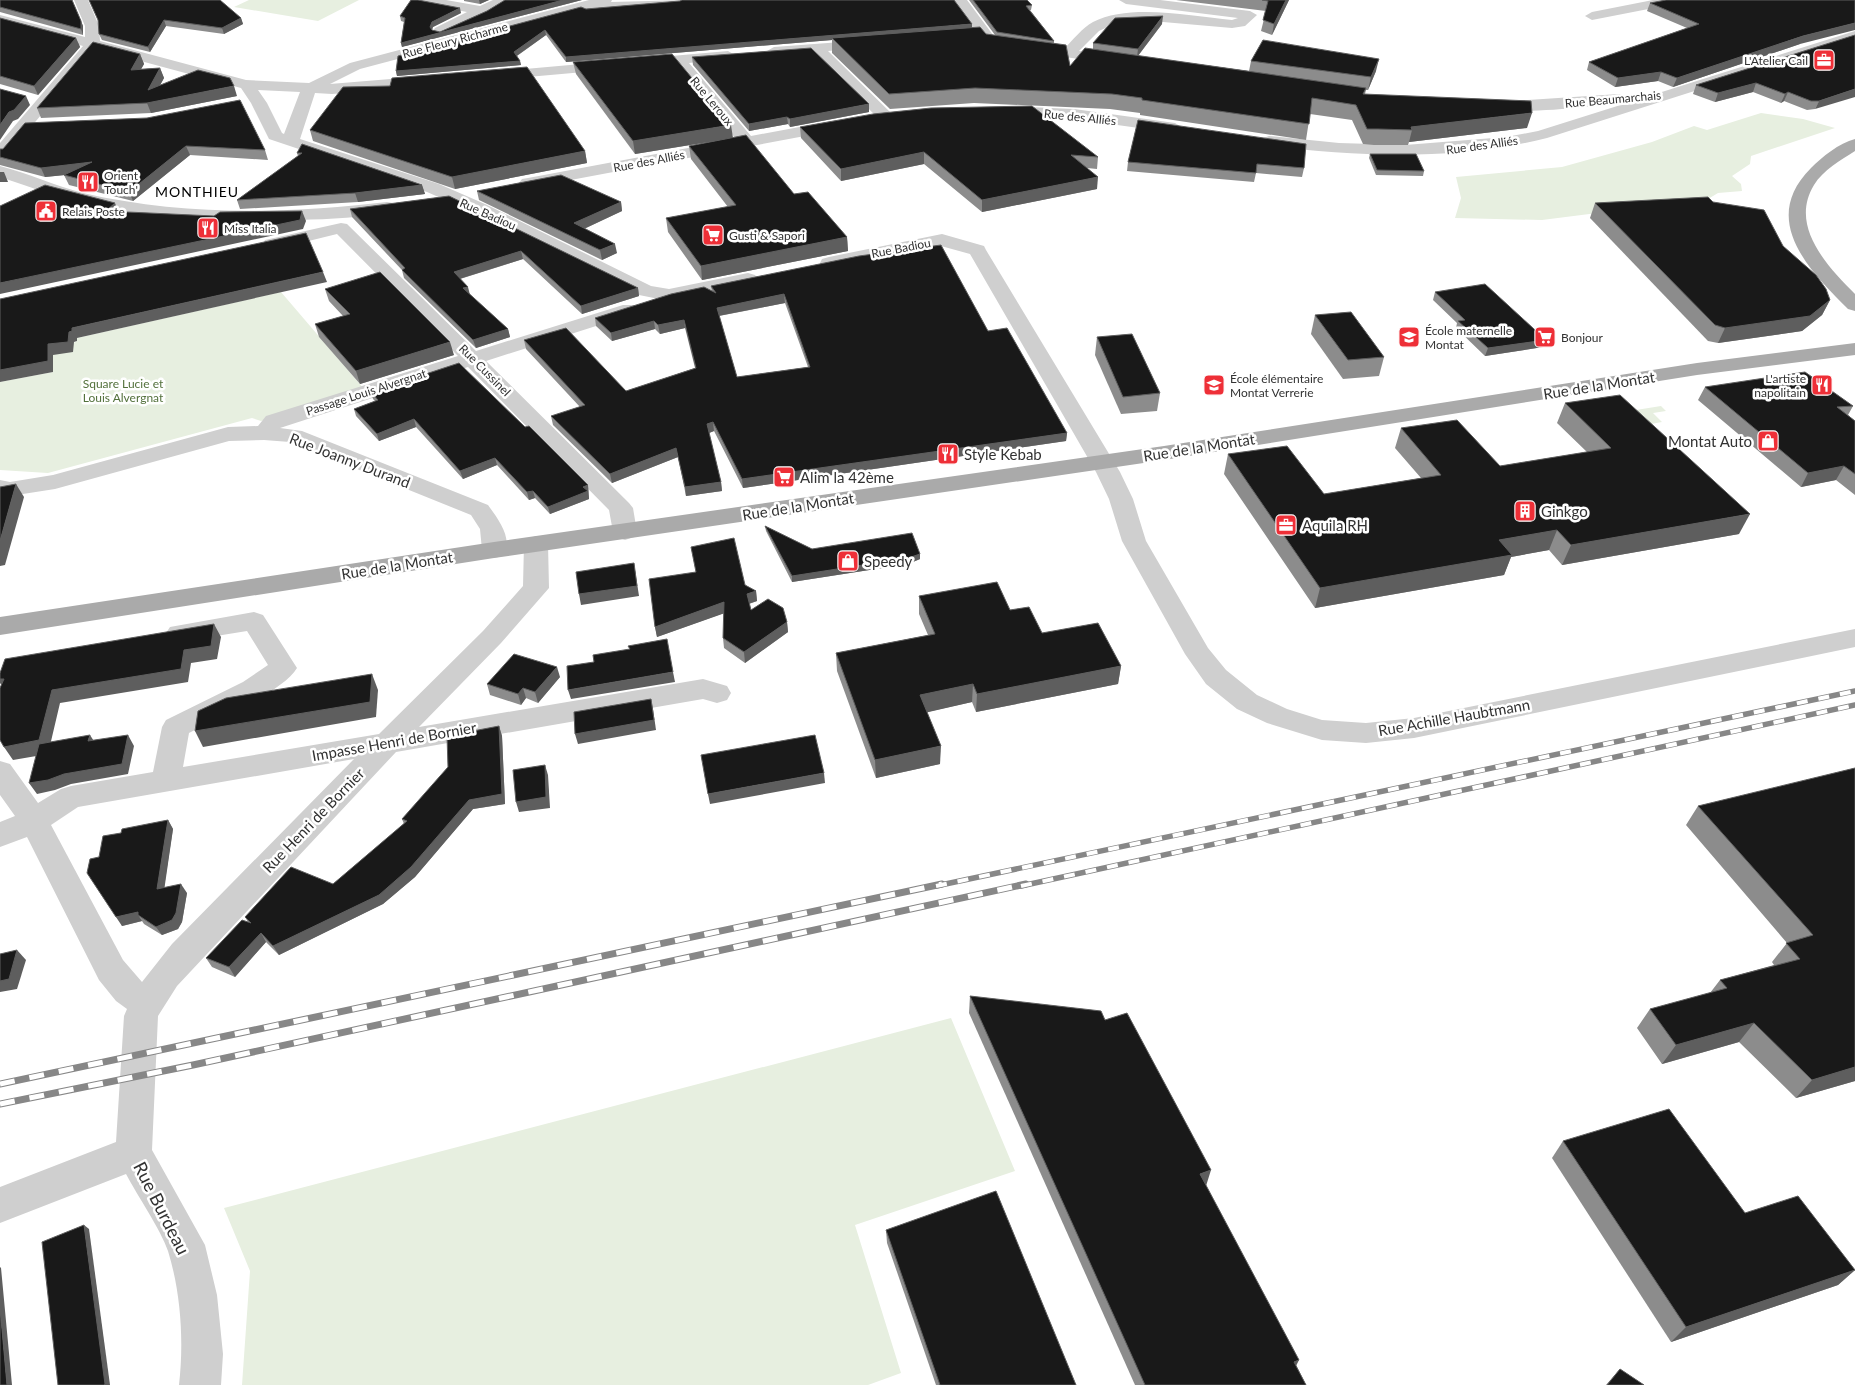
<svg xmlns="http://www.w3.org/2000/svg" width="1855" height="1385" viewBox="0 0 1855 1385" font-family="Lato,sans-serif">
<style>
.green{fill:#e7efe0}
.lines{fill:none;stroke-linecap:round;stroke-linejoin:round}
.minor{fill:#cfcfcf;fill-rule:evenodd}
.major{fill:#aaa;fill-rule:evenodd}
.rail-far1-casing{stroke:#878787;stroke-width:5.5}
.rail-casing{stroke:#878787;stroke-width:7}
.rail-far1{stroke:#fff;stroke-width:4;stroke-dasharray:11;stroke-linecap:butt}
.rail{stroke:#fff;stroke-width:5;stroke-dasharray:15;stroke-linecap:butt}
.wall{fill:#8c8c8c;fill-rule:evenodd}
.shaded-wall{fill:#5e5e5e}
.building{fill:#191919;stroke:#5e5e5e;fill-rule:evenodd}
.labels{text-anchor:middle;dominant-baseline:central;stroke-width:5;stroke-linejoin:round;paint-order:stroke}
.far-street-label{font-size:12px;fill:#323232;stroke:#fff}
.far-poi-label{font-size:12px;fill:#323232;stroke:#fff;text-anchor:start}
.far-park-label{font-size:12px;fill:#53713c;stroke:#fff}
.far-neighbourhood-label{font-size:14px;letter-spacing:1px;fill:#000;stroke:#fff}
.street-label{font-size:15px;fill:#323232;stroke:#fff}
.poi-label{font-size:15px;fill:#323232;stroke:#fff;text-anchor:start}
.near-street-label{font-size:18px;fill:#323232;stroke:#fff}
</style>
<rect width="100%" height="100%" fill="#fff"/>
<g class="green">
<polygon points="249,0 359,0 318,21 234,7"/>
<polygon points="1761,113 1803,119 1835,128 1751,156 1750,164 1732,176 1741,184 1742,191 1718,193 1708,199 1542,220 1455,218 1461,198 1456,177 1562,167 1652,142 1694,126 1707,130"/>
<polygon points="281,292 364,389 261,421 252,418 48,473 0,470 0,382 53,372 51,355 77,341 77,338"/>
<polygon points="1661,406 1666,411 1653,413 1662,422 1651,424 1636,410"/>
<polygon points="951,1018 1015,1171 855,1225 901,1373 868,1385 242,1385 250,1271 224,1208"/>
</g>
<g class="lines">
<g class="minor">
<path d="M74 0H88L99 26 100 41 246 80 309 83 350 63 589 0H612L611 2 687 0 680 4 587 12 582 10 360 69 330 84 427 76 435 81 427 86 332 94 315 93 300 139 439 184 485 204 651 286 669 289 748 273 755 275 758 279 755 283 748 285 669 301 639 295 473 212 427 192 269 139 251 103 241 88 96 49 6 157 0 158V143L83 46 0 23V15L85 37V26ZM258 90 300 92 284 134 282 133 267 103Z"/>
<polygon points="418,0 446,0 480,6 493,0 511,0 487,14 440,35 435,34 433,31 435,28 467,12 420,3"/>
<path d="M953 0H967L996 39 1064 49C1073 40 1082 28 1093 22 1129 3 1192 16 1232 20L1238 18 1126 4 1119 0H1160L1250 11 1257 15 1245 26 1232 28 1163 22 1114 24 1099 31 1079 51 1120 57 1122 60 1120 63 1115 64 986 46Z"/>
<polygon points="1653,0 1681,0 1674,4 1592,20 1585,16 1592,12"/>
<path d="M1855 31V40L1547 138C1456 161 1361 157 1269 146L1263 144 1261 141 1263 138 1269 136 1339 143 1405 145 1506 137 1538 131Z"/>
<polygon points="868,40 875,44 873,47 828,51 891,113 893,116 885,121 879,119 812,53 774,55 767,51 774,47"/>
<polygon points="728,51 735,55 733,58 689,63 751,136 837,120 845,125 837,130 528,188 522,187 519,183 522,179 528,178 736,139 674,64 495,80 490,78 487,75 490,72"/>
<path d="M1619 94 1625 96 1627 99 1625 102C1608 106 1494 117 1487 107L1495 102Z"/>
<polygon points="1004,106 1074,109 1175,123 1183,128 1175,133 1074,119 998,114 996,111"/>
<path d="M0 166C28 173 55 186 83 193 183 216 286 214 387 202L393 203 396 207 393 211C363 218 330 219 299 220 226 223 154 219 83 203 55 197 28 186 0 177Z"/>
<path d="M341 223 347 224 476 351 623 305H637L640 309 637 313 486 361 629 503 633 508 637 532 634 537 625 540 616 537 613 532 609 510 468 367 280 428 302 431 488 505C498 519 514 539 503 556L494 558 485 556 482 550 480 529 471 515 290 442 264 440 229 441 55 489 10 496 0 494V480L10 482 53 475 228 427 258 426 266 416 458 356 337 234 272 250 265 248 263 244 265 240Z"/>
<polygon points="942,234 984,246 986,250 1120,472 1133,499 1146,541 1208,648 1226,670 1257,695 1287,709 1322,720 1366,723 1414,718 1855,629 1855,647 1414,738 1366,743 1322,740 1267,723 1237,709 1206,684 1185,654 1122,541 1109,499 1096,472 970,254 941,246 829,269 822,267 820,263 822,259 829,257"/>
<path d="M536 536 545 539 548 544 549 588 501 643 419 727 703 679 727 686 731 693 727 700 717 703 703 699 396 752 177 986 158 1016 152 1150 205 1245 217 1295 223 1354 221 1385H179C184 1342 181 1293 168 1251 161 1230 137 1195 126 1174L0 1223V1187L116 1142 124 1016 127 1009 116 1001 99 980 27 837 0 847V822L15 816 0 795V761L10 764 38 803 61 789 71 786 153 772 162 727 166 720 243 682 268 665 247 631 179 642 170 639 166 633 170 627 254 612 263 615 297 668C282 693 216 719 189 733L183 767 379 734 483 631 523 586 524 544 527 539ZM354 759 172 944 142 982 123 960 51 825 78 807Z"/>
</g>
<g class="major">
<path d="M1855 139V151C1841 160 1823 170 1814 185 1789 226 1827 266 1855 294V311L1848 309C1809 270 1759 220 1811 168 1822 157 1839 143 1855 139Z"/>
<polygon points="1855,343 1855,355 1697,375 1164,460 494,558 0,635 0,617 494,542 1164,446 1697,363"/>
</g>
<g class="rail-far1-casing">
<g id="rail-far1">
<polyline points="936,886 1855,691"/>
<polyline points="1021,886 1855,705"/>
</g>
</g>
<g class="rail-casing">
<g id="rail">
<polyline points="0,1084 942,884"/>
<polyline points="0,1104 193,1065 1026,884"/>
</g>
</g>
<use href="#rail-far1" class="rail-far1"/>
<use href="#rail" class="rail"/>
</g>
<g class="wall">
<polygon points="0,0 72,0 83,26 83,35 0,12"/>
<polygon points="464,0 489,0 480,4 464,1"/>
<polygon points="505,0 582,0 402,47 401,43 404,22 401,21 400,16 461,13 433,27 432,30 440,32 487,11"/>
<polygon points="969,0 1027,0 1032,5 1031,10 1030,10 1054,41 1054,44 1070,66 1093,49 1093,43 1162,24 1138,56 1249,71 1251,61 1376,71 1368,90 1366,90 1365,94 1527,128 1409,142 1408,145 1374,145 1363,144 1352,120 1310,114 1306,140 1140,115 1140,113 1110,109 974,103 890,109 832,53 832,40 566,62 546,35 517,56 520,61 521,65 397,76 396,71 586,9 680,1 972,28 986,34 995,35"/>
<polygon points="1176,0 1289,0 1272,35 1261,31 1266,11"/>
<polygon points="1650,3 1800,44 1673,87 1658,81 1615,87 1587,70 1589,62 1687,28 1647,11"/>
<polygon points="0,18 76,38 80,47 38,95 0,84"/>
<polygon points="241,18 243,24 224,34 166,26 150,52 102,40 99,34 99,21"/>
<polygon points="1855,35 1815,109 1807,110 1784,101 1781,103 1753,92 1715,102 1693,94 1696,85"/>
<polygon points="140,54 144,64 141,69 160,68 164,78 160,85 237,96 151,113 41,118 37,108"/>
<polygon points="692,57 869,112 790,127 788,124 749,131 693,65"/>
<polygon points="573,62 733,138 635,154 576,74"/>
<polygon points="1138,120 1304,168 1302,177 1256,173 1254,182 1127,171 1128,162"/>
<polygon points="25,123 265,150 268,160 190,155 133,201 69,185 64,175 45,177 0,165 0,149 3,149"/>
<polygon points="800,127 1098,157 1097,169 1087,168 1097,189 982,212 924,164 841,181 801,138"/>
<polygon points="310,130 585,151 587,163 455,189 313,141"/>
<polygon points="302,144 422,185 425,194 358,202 240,209 237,200 298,156 297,153"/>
<polygon points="689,146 794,194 847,237 848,251 702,280 668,232 666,218 728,207 691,159"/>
<polygon points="1370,154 1424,171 1423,176 1376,175 1369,158"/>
<polygon points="477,191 621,202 622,211 584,229 617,253 602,260 479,200"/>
<polygon points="449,196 638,288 639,296 582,314 523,259 460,279 470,295 508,329 510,337 476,348 404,278 402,270 352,217 350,209"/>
<polygon points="1713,202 1783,246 1830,300 1822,315 1802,331 1718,343 1708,341 1590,218 1595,203"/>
<path d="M859 256 988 331 1067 433 1066 441 743 488 714 431 709 433 721 482 722 491 686 496 678 457 612 483 553 425 551 416 580 407 526 349 524 340 626 391 695 368 685 328 660 334 655 329 612 341 596 326 595 318 712 291 711 286ZM785 303 808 367 737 377 719 316Z"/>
<polygon points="325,289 454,355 360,384 319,337 315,324 343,316 329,301"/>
<polygon points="1435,292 1546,340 1543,347 1485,356 1456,328 1457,323 1433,300"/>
<polygon points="1315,315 1384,357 1379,376 1343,379 1311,334"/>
<polygon points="1097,337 1160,393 1157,411 1121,414 1095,355"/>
<polygon points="1705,387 1853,406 1848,415 1855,421 1855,495 1836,480 1801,487 1698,400"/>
<polygon points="371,392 525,427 588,485 589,499 550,514 535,498 529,500 497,465 463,479 416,427 379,441 356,416 354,409 375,401 373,399"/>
<polygon points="1565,403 1739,534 1562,565 1549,550 1511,557 1504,575 1315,608 1224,474 1228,454 1324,494 1421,478 1395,448 1401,428 1500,466 1587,452 1557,423"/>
<polygon points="765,526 812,549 920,554 920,559 908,564 792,582 766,531"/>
<polygon points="691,547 745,585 756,591 757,601 749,604 751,610 787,622 788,632 745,663 724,648 723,638 724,613 657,637 655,627 696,572"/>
<polygon points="919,596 1010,610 1042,633 1121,666 1118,684 976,712 972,702 927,712 940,764 876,778 837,671 836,653 928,635 919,614"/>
<polygon points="560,677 538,703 526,698 521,705 490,695 487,684"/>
<polygon points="499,726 502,736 505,804 473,809 415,877 383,904 279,955 266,942 235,977 212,967 206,958 248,922 245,917 333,884 404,824 402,819"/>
<polygon points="1855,768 1855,1081 1796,1098 1739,1042 1662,1064 1637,1028 1650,1009 1710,993 1720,980 1774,965 1772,962 1787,943 1686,825 1698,806"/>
<polygon points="168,820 173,829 164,887 187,893 182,922 178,929 162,935 144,924 142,921 122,926 99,857 121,833"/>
<polygon points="970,996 1105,1020 1206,1186 1306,1385 1135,1385 969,1013"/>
<polygon points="1563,1141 1745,1213 1855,1270 1838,1285 1671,1342 1552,1158"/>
<polygon points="886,1230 1076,1385 936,1385 887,1243"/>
<polygon points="1620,1369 1644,1385 1606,1385"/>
</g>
<g class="shaded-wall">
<polygon points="479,0 489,0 480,4"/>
<polygon points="563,0 582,0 402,47 401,43"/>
<polygon points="1286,0 1289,0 1272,35 1274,24"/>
<polygon points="460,8 461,13 433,27 431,32 430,27 432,22"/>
<polygon points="1163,16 1162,24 1137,57 1138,49"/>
<polygon points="241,18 243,24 224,34 222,28"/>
<polygon points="164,20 166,26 150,52 148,47"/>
<polygon points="81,21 83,26 83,35 81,29"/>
<polygon points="1855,23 1855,30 1800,44 1673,87 1677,78 1803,36"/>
<polygon points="972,24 972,28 832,38 832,40 566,62 566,57"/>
<polygon points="545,30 546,35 515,57 514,52"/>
<polygon points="76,38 80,47 38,95 34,86"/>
<polygon points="140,54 144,64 135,80 131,70"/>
<polygon points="1379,59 1376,71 1368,90 1371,77"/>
<polygon points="520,61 521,65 397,76 396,71"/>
<polygon points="160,68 164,78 152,100 148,90"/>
<polygon points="1661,72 1658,81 1615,87 1618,78"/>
<polygon points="1756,83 1753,92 1715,102 1718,93"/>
<polygon points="234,86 237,96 151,113 147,103"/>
<polygon points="1855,89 1855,97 1815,109 1819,101"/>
<polygon points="1788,92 1784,101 1781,103 1785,94"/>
<polygon points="26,96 30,105 18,119 13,121 0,140 0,125 9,112"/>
<polygon points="869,104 869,112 790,127 790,119"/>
<polygon points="1532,113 1527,128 1409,142 1412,130 1411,127"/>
<polygon points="787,117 788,124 749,131 749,124"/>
<polygon points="731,125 733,138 635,154 633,141"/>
<polygon points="186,146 190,155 133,201 129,192"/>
<polygon points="585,151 587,163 455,189 452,177"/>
<polygon points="924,152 924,164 841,181 841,169"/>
<polygon points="92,162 96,172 45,177 41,168"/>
<polygon points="0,172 4,172 8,182 0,182"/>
<polygon points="1098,177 1097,189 982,212 982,200"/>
<polygon points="422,185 425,194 358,202 355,193"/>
<polygon points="621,202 622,211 575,233 574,223"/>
<polygon points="115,203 119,213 106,211"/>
<polygon points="302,211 306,221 303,229 0,294 0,283"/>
<polygon points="847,237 848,251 702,280 701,266"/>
<polygon points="615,244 617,253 602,260 600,250"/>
<polygon points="521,251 523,259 456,280 454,272"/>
<polygon points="323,272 327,282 77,338 77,341 74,342 73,352 53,355 53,372 0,382 0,370 69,332 72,328"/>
<polygon points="468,287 470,295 463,288"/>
<polygon points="638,288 639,296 582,314 581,306"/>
<polygon points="784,294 785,303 718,316 717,308"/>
<polygon points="1830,300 1822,315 1802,331 1718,343 1725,328"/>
<polygon points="684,320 685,328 660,334 658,325"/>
<polygon points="654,321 655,329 612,341 611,333"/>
<polygon points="508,329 510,337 476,348 473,340"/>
<polygon points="1546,340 1543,347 1485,356 1488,348"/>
<polygon points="450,342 454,355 360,384 356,371"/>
<polygon points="414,419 416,427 379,441 377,434"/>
<polygon points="713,422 714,431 709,433 707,424"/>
<polygon points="1067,433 1066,441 743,488 742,479"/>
<polygon points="676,448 678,457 612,483 610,474"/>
<polygon points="495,458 497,465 463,479 460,471"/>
<polygon points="1844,466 1836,480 1801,487 1808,473"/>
<polygon points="721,482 722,491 686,496 685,487"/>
<polygon points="16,484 24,497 5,565 0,566 0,541"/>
<polygon points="588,485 589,499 550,514 548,507"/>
<polygon points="533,491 535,498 529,500 527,492"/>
<polygon points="1750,514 1739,534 1562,565 1571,545"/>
<polygon points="1557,530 1549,550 1511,557 1504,575 1315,608 1320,588 1499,540"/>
<polygon points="920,554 920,559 908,564 792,582 792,576"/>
<polygon points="634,563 639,596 581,605 579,594"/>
<polygon points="756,591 757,601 748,604 747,594"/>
<polygon points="724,602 725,613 657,637 655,627"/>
<polygon points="787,622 788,632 745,663 744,652"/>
<polygon points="214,624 221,637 217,659 191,663 188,682 60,703 48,754 13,760 4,747 52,690 184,650"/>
<polygon points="1121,666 1118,684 976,712 977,694"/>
<polygon points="557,667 560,677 538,703 535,692"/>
<polygon points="673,672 675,682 571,699 568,690"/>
<polygon points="372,674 378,690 376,717 203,747 195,731"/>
<polygon points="0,679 4,679 7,693 0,683"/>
<polygon points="973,684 972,702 920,714 920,695"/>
<polygon points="523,688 526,698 521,705 518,694"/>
<polygon points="651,699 653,709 656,730 578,744 575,734"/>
<polygon points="499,726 502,736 505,804 473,809 415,877 383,904 279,955 273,946 379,895"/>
<polygon points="90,735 97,746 88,741"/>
<polygon points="128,735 134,746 128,774 71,784 55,790 37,794 29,783"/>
<polygon points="941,746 940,764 876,778 875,760"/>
<polygon points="545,765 548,775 550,808 519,812 516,802"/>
<polygon points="824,773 825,783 710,804 708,794"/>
<polygon points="168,820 173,829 163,898 157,889"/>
<polygon points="181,884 187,893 182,922 178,929 162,935 156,927"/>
<polygon points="138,912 138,915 142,921 122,926 116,917"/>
<polygon points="261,933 266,942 235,977 229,967"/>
<polygon points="17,950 26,960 17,989 0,992 0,981"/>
<polygon points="1754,1023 1739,1042 1662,1064 1676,1045"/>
<polygon points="1855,1067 1855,1081 1796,1098 1812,1080"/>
<polygon points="1211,1170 1206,1186 1200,1174"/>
<polygon points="84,1225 89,1229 110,1385 104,1385"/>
<polygon points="0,1267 1,1268 12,1385 7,1385 0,1307"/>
<polygon points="1855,1270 1838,1285 1671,1342 1686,1327"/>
<polygon points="1299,1360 1292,1374 1294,1362"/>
</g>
<g class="building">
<polygon points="0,0 72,0 81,21 81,29 0,7"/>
<polygon points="89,0 220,0 241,18 222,28 164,20 148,47 99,34 98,20"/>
<polygon points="411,0 418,0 460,8 432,22 430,27 432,30 440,32 487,11 505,0 563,0 401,43 405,18 400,16"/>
<polygon points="682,0 954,0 972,24 566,57 545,30 514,52 520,61 396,71 398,56 581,7 586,9 680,1"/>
<polygon points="973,0 1027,0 1032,5 1026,6 1054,41 997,32"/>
<polygon points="1262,0 1286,0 1274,24 1263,20 1268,1"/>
<polygon points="1666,0 1855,0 1855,23 1803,36 1677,78 1661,72 1618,78 1589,62 1699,24 1650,3"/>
<polygon points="1163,16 1138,49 1093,43 1115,18"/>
<polygon points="0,18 76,38 34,86 0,76"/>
<polygon points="980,27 986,34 1066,45 1070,66 1085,48 1366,88 1363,94 1531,101 1532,113 1411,127 1412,130 1378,129 1367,129 1356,105 1312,98 1309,124 1142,100 1142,98 1112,94 975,88 889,94 832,38"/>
<polygon points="1855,35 1855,89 1819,101 1811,101 1788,92 1785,94 1756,83 1718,93 1696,85"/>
<polygon points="1263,40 1379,59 1371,77 1251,61"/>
<polygon points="93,42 140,54 131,70 160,68 148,90 198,70 230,78 234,86 147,103 37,108"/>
<polygon points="811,48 869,104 790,119 787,117 749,124 692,57"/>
<polygon points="672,54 731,125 633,141 573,62"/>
<polygon points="527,67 585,151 452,177 310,130 343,87 390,86 392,78"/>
<polygon points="0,89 26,96 14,110 9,112 0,125"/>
<polygon points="240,100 265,150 186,146 129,192 64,175 92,162 41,168 0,157 0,149 3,149 25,123 147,118"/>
<polygon points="1032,106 1098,157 1071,155 1098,177 982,200 924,152 841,169 800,127 873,114 931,108"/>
<polygon points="1138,120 1306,144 1304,168 1257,164 1256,173 1128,162"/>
<polygon points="746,135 794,194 808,192 847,237 701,266 666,218 736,205 689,146"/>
<polygon points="302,144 422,185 355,193 237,200 302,153 297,153"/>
<polygon points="1370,154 1416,154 1424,171 1377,170"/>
<polygon points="561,175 621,202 574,223 615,244 600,250 477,191"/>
<polygon points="45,185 115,203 106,211 214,216 220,212 302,211 300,220 0,283 0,206"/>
<polygon points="449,196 638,288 581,306 521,251 454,272 468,287 463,288 508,329 473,340 402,270 405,268 350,209"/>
<polygon points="1708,197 1713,202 1764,210 1783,246 1816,275 1826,289 1830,300 1810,316 1725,328 1715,325 1595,203"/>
<polygon points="306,233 323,272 72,328 72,331 69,332 68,342 48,344 48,361 0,370 0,299"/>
<path d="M941 245 988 331 1007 328 1067 433 742 479 713 422 707 424 721 482 685 487 676 448 610 474 551 416 585 405 524 340 566 328 626 391 696 368 684 320 658 325 654 321 611 333 595 318 671 294 704 287 716 293 711 286 859 256ZM784 294 810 367 737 377 717 308Z"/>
<polygon points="380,272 450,342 356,371 315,324 350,314 325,289"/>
<polygon points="1485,284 1546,340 1488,348 1458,321 1465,320 1435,292"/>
<polygon points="1351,312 1384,357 1348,360 1315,315"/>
<polygon points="1132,334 1160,393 1123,397 1097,337"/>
<polygon points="459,363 525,427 529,426 588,485 583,487 588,491 548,507 533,491 527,492 495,458 460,471 414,419 377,434 354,409 378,400 371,392"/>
<polygon points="1805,372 1853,406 1837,407 1855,421 1855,474 1844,466 1808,473 1705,387"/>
<polygon points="1620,395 1750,514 1571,545 1557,530 1499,540 1512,555 1320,588 1228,454 1287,446 1324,494 1441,475 1401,428 1457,420 1500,466 1611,448 1565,403"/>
<polygon points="16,484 0,541 0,487"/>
<polygon points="765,526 812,549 912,533 920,554 908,558 792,576"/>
<polygon points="734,538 745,585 756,591 747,594 751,610 768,599 783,608 787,622 744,652 723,638 724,602 655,627 649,579 696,572 691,547"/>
<polygon points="634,563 637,586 579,594 576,572"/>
<polygon points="997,582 1010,610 1029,607 1042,633 1098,623 1121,666 977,694 973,684 920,695 941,746 875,760 836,653 935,634 919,596"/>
<polygon points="214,624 211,646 184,650 181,669 52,690 39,740 4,747 0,740 0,688 4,679 0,679 0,673 5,659"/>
<polygon points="667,639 673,672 568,690 567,666 594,662 593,655 630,649 628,646"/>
<polygon points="514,654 557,667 535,692 523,688 518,694 487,684"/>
<polygon points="372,674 370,702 195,731 198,711 226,698"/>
<polygon points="651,699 654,720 575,734 574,712"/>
<polygon points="499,726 502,794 469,800 411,867 379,895 273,946 261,933 229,967 206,958 242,920 251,923 245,917 291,867 333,884 407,821 402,819 448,767 447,736"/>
<polygon points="90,735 88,741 128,735 122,764 64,774 48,780 29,783 39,744"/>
<polygon points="815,735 824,773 708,794 701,755"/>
<polygon points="545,765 546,797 516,802 513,770"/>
<polygon points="1855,768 1855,1067 1812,1080 1754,1023 1676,1045 1650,1009 1727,988 1720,980 1800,959 1786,943 1813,935 1698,806"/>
<polygon points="168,820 157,889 181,884 176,913 172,920 156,927 138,915 138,912 116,917 87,873 90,859 99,857 103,836 121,833 122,829"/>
<polygon points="17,950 9,979 0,981 0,954"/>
<polygon points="970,996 1101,1011 1105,1020 1127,1013 1211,1170 1200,1174 1299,1360 1294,1362 1306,1385 1145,1385"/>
<polygon points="1669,1109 1745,1213 1798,1196 1855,1270 1686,1327 1563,1141"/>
<polygon points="996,1191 1076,1385 940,1385 886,1230"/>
<polygon points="84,1225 105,1384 104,1385 58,1385 42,1242"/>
<polygon points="0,1307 7,1385 0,1385"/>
<polygon points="1620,1369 1644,1385 1607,1385"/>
</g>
<defs>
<g id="office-square" transform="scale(1.125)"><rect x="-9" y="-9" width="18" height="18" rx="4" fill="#ee2f37" stroke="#fff"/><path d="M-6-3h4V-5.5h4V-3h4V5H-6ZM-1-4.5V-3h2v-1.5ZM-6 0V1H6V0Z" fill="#fff"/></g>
<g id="restaurant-square" transform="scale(1.125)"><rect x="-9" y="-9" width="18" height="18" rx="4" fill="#ee2f37" stroke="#fff"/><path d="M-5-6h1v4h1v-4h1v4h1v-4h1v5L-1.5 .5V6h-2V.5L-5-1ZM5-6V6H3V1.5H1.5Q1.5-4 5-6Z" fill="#fff"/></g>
<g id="civic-square" transform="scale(1.125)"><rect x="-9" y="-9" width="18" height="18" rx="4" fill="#ee2f37" stroke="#fff"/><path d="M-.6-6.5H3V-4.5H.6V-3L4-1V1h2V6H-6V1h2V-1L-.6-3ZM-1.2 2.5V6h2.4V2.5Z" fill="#fff"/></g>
<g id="supermarket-square" transform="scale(1.125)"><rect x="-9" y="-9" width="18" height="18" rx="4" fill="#ee2f37" stroke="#fff"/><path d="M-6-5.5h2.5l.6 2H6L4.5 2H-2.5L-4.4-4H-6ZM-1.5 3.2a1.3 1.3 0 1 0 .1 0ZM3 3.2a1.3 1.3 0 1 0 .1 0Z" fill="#fff"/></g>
<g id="school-square" transform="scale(1.125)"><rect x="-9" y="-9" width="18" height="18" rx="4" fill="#ee2f37" stroke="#fff"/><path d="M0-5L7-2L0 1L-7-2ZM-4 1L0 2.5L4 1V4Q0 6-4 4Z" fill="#fff"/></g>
<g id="shop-square" transform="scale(1.125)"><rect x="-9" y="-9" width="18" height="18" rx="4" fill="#ee2f37" stroke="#fff"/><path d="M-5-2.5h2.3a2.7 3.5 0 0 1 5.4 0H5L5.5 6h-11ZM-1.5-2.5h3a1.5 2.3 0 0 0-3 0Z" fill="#fff"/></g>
<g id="building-square" transform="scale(1.125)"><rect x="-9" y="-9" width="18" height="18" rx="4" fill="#ee2f37" stroke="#fff"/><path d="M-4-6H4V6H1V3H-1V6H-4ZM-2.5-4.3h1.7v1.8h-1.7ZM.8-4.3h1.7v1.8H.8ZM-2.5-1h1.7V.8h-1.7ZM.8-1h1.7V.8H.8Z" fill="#fff"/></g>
</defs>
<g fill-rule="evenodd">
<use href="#office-square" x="1824" y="60"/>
<use href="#restaurant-square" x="88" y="182"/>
<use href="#civic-square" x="46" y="211"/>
<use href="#restaurant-square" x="208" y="228"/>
<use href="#supermarket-square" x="713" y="235"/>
<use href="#school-square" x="1409" y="337"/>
<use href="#supermarket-square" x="1545" y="337"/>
<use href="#school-square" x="1214" y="385"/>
<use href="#restaurant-square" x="1822" y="385"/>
<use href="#shop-square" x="1768" y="441"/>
<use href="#restaurant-square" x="948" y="454"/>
<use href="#supermarket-square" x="784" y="477"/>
<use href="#building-square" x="1525" y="511"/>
<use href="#office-square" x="1286" y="525"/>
<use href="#shop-square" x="848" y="561"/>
</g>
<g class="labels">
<g class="far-street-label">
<text transform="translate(455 40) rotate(-15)">Rue Fleury Richarme</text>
<text transform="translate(1613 99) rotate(-5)">Rue Beaumarchais</text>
<text transform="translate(712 101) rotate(50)">Rue Leroux</text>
<text transform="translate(1080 117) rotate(6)">Rue des Alliés</text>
<text transform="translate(1482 145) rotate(-8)">Rue des Alliés</text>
<text transform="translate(649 161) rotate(-11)">Rue des Alliés</text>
<text transform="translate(488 214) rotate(24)">Rue Badiou</text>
<text transform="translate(901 248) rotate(-11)">Rue Badiou</text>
<text transform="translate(485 370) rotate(45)">Rue Cussinel</text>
<text transform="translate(366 392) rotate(-18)">Passage Louis Alvergnat</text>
</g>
<g class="far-poi-label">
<text x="1808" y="60" text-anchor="end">L'Atelier Cail</text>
<text x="104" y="175">Orient<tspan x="104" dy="14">Touch'</tspan></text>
<text x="62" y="211">Relais Poste</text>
<text x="224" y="228">Miss Italia</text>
<text x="729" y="235">Gusti &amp; Sapori</text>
<text x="1425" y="330">École maternelle<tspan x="1425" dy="14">Montat</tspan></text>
<text x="1561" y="337">Bonjour</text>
<text x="1230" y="378">École élémentaire<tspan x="1230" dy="14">Montat Verrerie</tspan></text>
<text x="1806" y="378" text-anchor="end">L'artiste<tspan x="1806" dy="14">napolitain</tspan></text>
</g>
<g class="far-park-label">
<text x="123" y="383">Square Lucie et<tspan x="123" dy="14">Louis Alvergnat</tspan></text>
</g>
<g class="far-neighbourhood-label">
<text x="197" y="191">MONTHIEU</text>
</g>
<g class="street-label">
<text transform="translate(1599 385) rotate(-9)">Rue de la Montat</text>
<text transform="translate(1199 447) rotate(-9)">Rue de la Montat</text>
<text transform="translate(350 460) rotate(21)">Rue Joanny Durand</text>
<text transform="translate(798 506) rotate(-9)">Rue de la Montat</text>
<text transform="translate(397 565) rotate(-9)">Rue de la Montat</text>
<text transform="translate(1454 717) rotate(-10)">Rue Achille Haubtmann</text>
<text transform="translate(394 741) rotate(-10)">Impasse Henri de Bornier</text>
<text transform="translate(313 820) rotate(-46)">Rue Henri de Bornier</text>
</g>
<g class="poi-label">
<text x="1752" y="441" text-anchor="end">Montat Auto</text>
<text x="964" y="454">Style Kebab</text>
<text x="800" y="477">Alim la 42ème</text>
<text x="1541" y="511">Ginkgo</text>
<text x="1302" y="525">Aquila RH</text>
<text x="864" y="561">Speedy</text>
</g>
<g class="near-street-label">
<text transform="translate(162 1208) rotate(63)">Rue Burdeau</text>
</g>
</g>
</svg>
